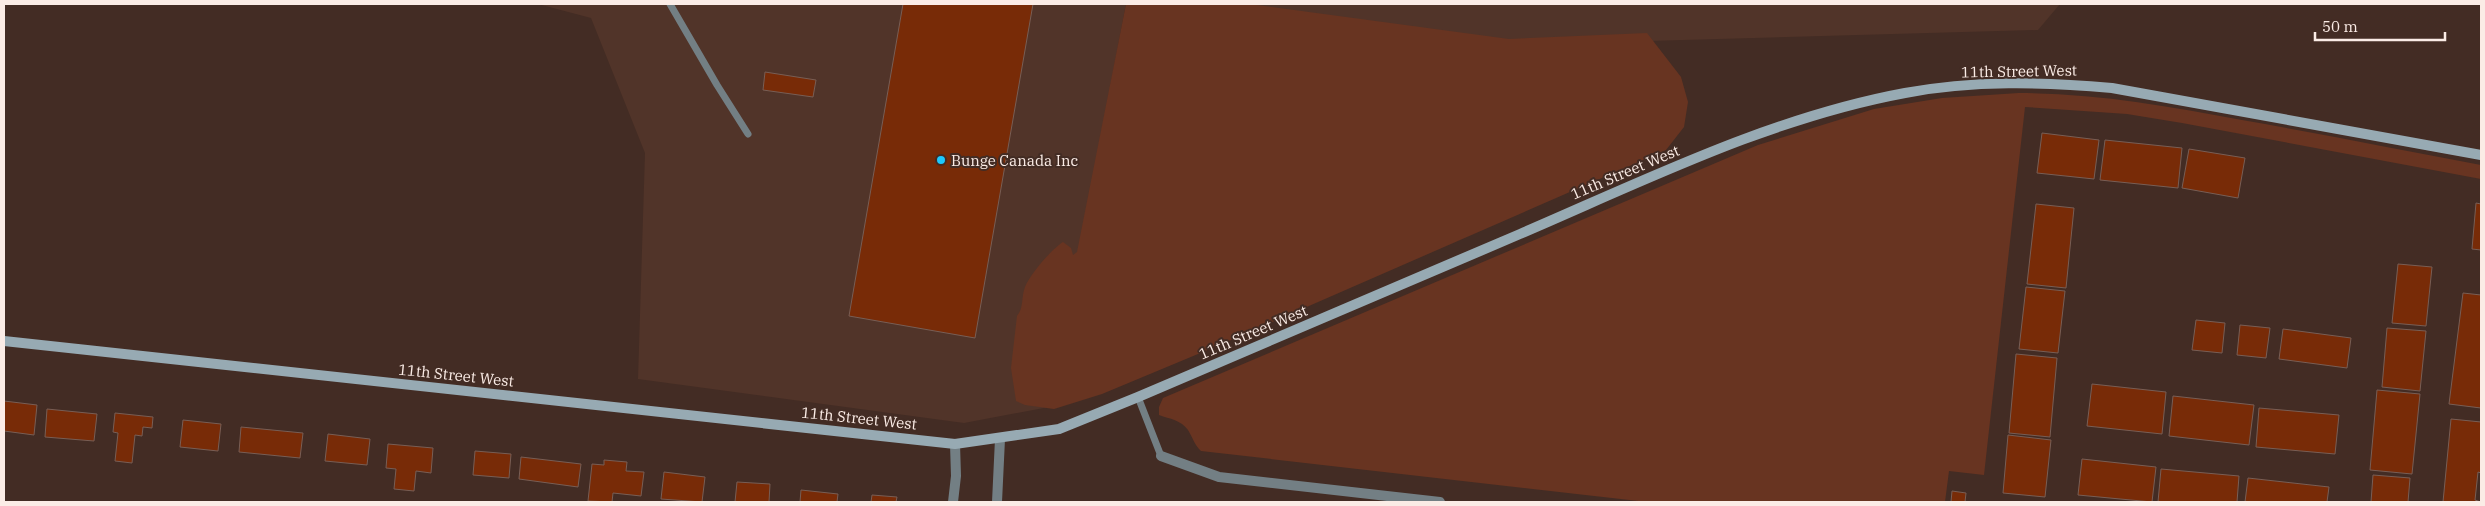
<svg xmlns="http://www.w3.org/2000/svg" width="2485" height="506" viewBox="0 0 2485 506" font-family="'IBM Plex Serif',serif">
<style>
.built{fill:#513429}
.green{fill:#683421}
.building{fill:#782b07;stroke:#785e55}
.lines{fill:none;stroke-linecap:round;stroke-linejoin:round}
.lane{stroke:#737f84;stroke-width:7}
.street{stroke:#737f84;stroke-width:10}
.secondary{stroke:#97aab3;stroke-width:10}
.poi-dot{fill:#1ec9fd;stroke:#432c24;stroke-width:2}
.labels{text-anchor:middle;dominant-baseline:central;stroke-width:4;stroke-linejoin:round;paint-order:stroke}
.street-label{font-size:15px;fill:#fbece6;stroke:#432c24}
.poi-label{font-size:15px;fill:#fbece6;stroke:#432c24;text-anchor:start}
</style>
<rect width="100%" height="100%" fill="#432c24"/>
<g class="built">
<polygon points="538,4 1126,4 1049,407 964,423 638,379 645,153 591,18"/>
<polygon points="1234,4 2060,4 2038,30 1506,45"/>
</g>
<g class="green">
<path d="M1126 4H1249L1509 39 1647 33 1681 77 1688 102 1684 127 1666 150 1222 344 1102 394 1054 409 1025 405 1016 401 1011 368 1017 316C1024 308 1021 297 1025 287 1030 274 1052 249 1063 242L1071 248 1073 255 1077 252Z"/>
<path d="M2019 93C2095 93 2168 106 2242 120 2322 134 2402 150 2481 165V179L2182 123 2127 114 2025 107 1984 475 1949 471 1945 502H1647L1201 451C1194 444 1193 438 1188 430 1181 420 1170 419 1159 415V407L1163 398 1758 145 1874 109 1942 98Z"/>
</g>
<g class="building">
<polygon points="903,4 1033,4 975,338 849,316"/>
<polygon points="765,72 816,80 813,97 763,90"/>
<polygon points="2042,133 2099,140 2094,179 2037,173"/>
<polygon points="2105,140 2182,148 2178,188 2100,180"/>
<polygon points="2189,149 2245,158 2238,198 2182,188"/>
<polygon points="2476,203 2481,204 2481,250 2472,249"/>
<polygon points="2036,204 2074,208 2066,288 2027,284"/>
<polygon points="2398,264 2432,267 2426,326 2392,323"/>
<polygon points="2026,287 2065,291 2058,353 2019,349"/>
<polygon points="2463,293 2481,295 2481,408 2449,404"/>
<polygon points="2196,320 2225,323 2222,353 2192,350"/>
<polygon points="2240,325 2270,328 2266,358 2237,355"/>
<polygon points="2387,328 2426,331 2420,391 2382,387"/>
<polygon points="2283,329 2351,338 2347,368 2279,359"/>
<polygon points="2016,354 2057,358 2050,437 2009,433"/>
<polygon points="2092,384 2166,392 2162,434 2087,426"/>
<polygon points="2377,390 2420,394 2412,474 2370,470"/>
<polygon points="2173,396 2254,405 2249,445 2169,436"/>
<polygon points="4,401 37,405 34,435 4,431"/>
<polygon points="2259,408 2339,415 2335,454 2256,447"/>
<polygon points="47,409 97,414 94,441 45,437"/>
<polygon points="115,413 153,417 152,428 143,427 142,436 135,435 132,463 115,461 118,433 113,432"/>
<polygon points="2451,419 2481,422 2481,473 2478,472 2475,500 2481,502 2443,502"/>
<polygon points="183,420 221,424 218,451 180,447"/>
<polygon points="241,427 303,433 300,458 239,452"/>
<polygon points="328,434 370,439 367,465 325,461"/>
<polygon points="2008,435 2051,440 2045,497 2003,493"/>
<polygon points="388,444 433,448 431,473 416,471 414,491 394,489 396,469 386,468"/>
<polygon points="475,451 511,454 509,478 473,475"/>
<polygon points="521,457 581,464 578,487 519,479"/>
<polygon points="2082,459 2156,467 2152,502 2078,495"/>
<polygon points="604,460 627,462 626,471 644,472 641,496 613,493 612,502 588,501 592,464 604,465"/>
<polygon points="2161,469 2239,476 2237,502 2158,502"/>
<polygon points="664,472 705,477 702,502 661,499"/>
<polygon points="2373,475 2410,478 2408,502 2371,502"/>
<polygon points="2248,478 2329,487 2327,502 2245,502"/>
<polygon points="737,482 770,484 769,502 735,502"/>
<polygon points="801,490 838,494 837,502 800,502"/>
<polygon points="1952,491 1966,493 1965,502 1951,502"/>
<polygon points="872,495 897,497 896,502 871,502"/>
</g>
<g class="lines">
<g class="lane">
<polyline points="670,4 717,85 748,134"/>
<polyline points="1138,397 1161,456"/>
</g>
<g class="street">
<polyline points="1161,456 1219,477 1440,502"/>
<polyline points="953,502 956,476 955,444"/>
<polyline points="997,502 1000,439"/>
</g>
<path class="secondary" d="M4 341 955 444 1059 429 1138 397C1266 343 1393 288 1520 234 1646 180 1770 118 1905 93 1973 80 2044 82 2112 88L2481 155"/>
</g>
<circle class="poi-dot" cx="941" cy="160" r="5"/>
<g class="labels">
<g class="street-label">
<text transform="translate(2019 71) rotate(-1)">11th Street West</text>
<text transform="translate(1625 172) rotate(-23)">11th Street West</text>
<text transform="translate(1253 332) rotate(-23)">11th Street West</text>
<text transform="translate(456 375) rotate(6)">11th Street West</text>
<text transform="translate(859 418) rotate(6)">11th Street West</text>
</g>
<g class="poi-label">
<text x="951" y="160">Bunge Canada Inc</text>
</g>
</g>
<rect width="2485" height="506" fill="none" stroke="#fbece6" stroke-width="10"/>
<path d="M2315 32v8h130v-8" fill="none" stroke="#fbece6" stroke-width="2.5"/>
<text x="2322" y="32" font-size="15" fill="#fbece6" stroke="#432c24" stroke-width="4" paint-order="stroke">50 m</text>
</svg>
